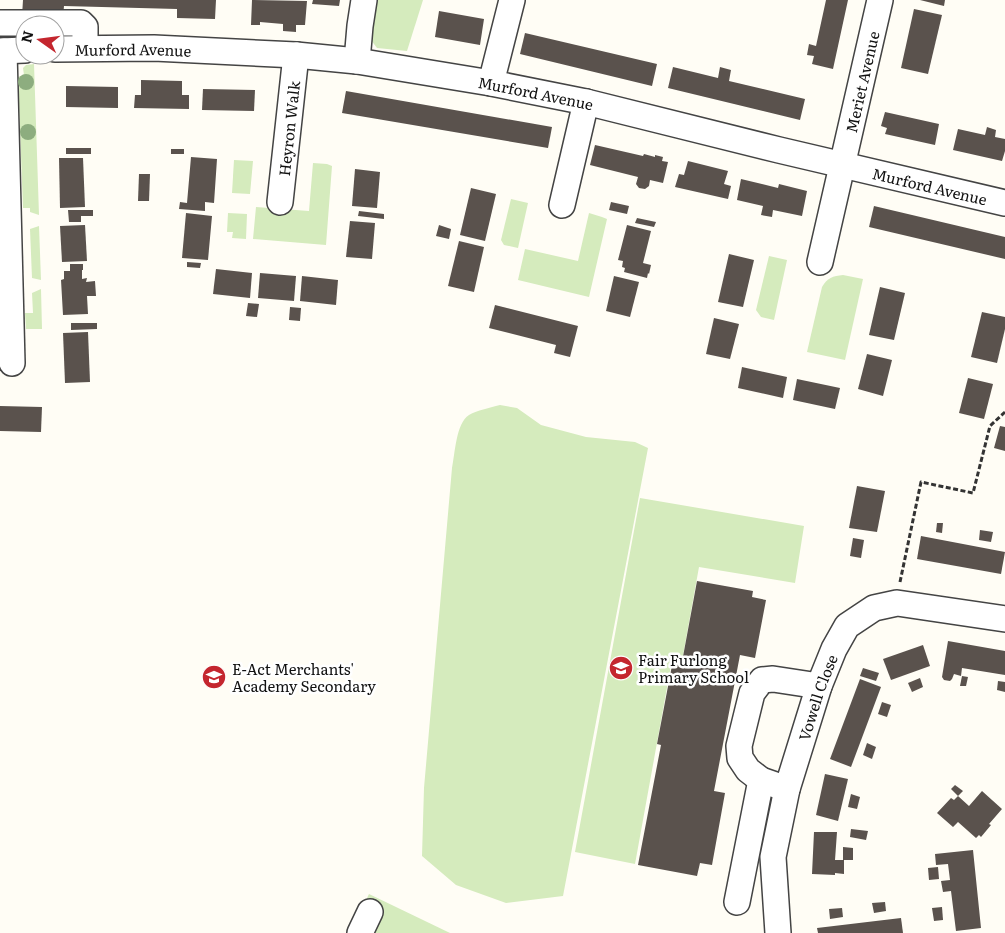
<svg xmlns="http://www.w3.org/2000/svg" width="1005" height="933" viewBox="0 0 1005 933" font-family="Literata,serif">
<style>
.green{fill:#d5ebbd}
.building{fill:#5a524d}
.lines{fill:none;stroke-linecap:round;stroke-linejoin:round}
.minor-casing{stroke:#444;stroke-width:28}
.path{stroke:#333;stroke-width:3;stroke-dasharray:5 2.5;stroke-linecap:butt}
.minor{stroke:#fff;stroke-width:25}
.tree{fill:#8dad7f}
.labels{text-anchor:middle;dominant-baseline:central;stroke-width:5;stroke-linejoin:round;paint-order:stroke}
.street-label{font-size:15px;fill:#111;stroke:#fff}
.poi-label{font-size:15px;fill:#111;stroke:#fff;text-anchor:start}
</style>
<rect width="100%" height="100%" fill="#fffdf5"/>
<g class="green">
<polygon points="372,0 423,0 407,51 377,48 371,40"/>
<polygon points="34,64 39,215 30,212 30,208 23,208 18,77 24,75 23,68 26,65"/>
<polygon points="234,160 253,161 250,194 232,193"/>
<polygon points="313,163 327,164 332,166 326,245 253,239 256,207 309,211"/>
<polygon points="511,199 528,203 518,248 504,245 501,240"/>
<polygon points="228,213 247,214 246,239 232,238 233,232 227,232"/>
<polygon points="589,213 602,217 607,219 589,297 518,280 525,249 578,261"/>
<polygon points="39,226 41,280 32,278 30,229"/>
<polygon points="769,256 787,260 774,320 761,317 756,310"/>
<path d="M843 275 863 279 845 360 807 352 822 287C827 278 833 276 843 275Z"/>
<polygon points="41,289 42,329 26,329 25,313 33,313 32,293"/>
<path d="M500 405 517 408 541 425 586 437 635 442 648 448 563 896 506 903 456 885 422 856 424 788 452 468C455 454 456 423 469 415 475 411 493 407 500 405Z"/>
<polygon points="640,498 804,526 795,583 699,567 682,661 672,660 635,864 575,852"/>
<polygon points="369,894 450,933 350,933"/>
</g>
<g class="building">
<polygon points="23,0 216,0 215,19 177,18 177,9 64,6 63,17 22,16"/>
<polygon points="252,0 307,1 305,25 296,25 296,32 283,31 283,24 260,22 260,25 251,25"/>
<polygon points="313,0 340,0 339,6 312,4"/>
<polygon points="826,0 848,0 833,69 812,64 814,56 807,55 809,44 816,46"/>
<polygon points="920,0 945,0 944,6"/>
<polygon points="914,9 942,15 928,74 901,68"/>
<polygon points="439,11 484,19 480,45 435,37"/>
<polygon points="525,33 657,64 652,86 520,54"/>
<polygon points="673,67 718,78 720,67 731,70 729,81 805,99 800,120 668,88"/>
<polygon points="141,80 182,81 182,95 189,95 189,109 134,108 135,95 141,95"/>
<polygon points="66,86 118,87 118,108 66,107"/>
<polygon points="203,89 255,90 254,111 202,110"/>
<polygon points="346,91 552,127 548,148 342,113"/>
<polygon points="885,112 939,124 935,145 885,134 887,128 881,126"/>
<polygon points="987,127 996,130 995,137 1005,139 1005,151 1002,161 953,150 958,129 985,135"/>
<polygon points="595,145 643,156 644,154 655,157 655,155 663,157 662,161 668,162 663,183 650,180 649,186 645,189 639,188 636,184 638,177 590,165"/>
<rect x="66" y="148" width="25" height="6"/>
<rect x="171" y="149" width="13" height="5"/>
<polygon points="191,157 217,159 214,203 205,202 205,211 179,209 180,202 187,203"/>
<polygon points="59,158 83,158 85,207 60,208"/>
<polygon points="688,161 728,171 724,184 731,186 728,199 675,187 679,174 684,175"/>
<polygon points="355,169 380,172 377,208 352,206"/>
<polygon points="139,174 150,174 149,201 138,201"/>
<polygon points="741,179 778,188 779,184 807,191 802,216 773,210 772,217 761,215 763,206 737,200"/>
<polygon points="471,188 496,194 485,241 460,235"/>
<polygon points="611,202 629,206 627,214 609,210"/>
<polygon points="874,206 1005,237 1005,259 869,227"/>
<polygon points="68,210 93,210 93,216 81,216 81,222 69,222"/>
<polygon points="359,211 384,214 384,219 358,216"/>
<polygon points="186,213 212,216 208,260 182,258"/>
<polygon points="637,218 656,222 654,227 635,223"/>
<polygon points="350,221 375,223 372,259 346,257"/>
<polygon points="85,225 87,261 62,262 60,226"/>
<polygon points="439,225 451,229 449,239 436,236"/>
<polygon points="627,225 651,231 643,263 651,265 649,274 648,273 647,278 624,272 625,268 622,267 623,261 618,260"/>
<polygon points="459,241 484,247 474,292 448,286"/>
<polygon points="729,254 754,260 743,307 718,302"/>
<polygon points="187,262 201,263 200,268 187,267"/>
<polygon points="70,264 83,264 83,270 82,270 82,279 87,278 86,282 95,281 96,296 87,296 88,314 63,315 61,280 64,279 64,271 70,271"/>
<polygon points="216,269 252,273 250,298 213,294"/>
<polygon points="260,273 296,276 294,301 258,298"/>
<polygon points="302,276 338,280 336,305 300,301"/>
<polygon points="614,276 639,282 630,317 606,311"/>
<polygon points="880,287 905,293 894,340 869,335"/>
<polygon points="248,303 259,304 257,317 246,316"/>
<polygon points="495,305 578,326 570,357 554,353 556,345 489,328"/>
<polygon points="290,307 301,308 300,321 289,320"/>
<polygon points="982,312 1005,317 1005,329 997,363 971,357"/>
<polygon points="714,318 739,324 730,359 706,354"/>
<polygon points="71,323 97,323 97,329 71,330"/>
<polygon points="88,332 90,382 65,383 63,333"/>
<polygon points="867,354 892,360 883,396 858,389"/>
<polygon points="742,367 787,377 783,398 738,388"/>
<polygon points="968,378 993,384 984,419 959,413"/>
<polygon points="797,379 840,388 835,409 793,400"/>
<polygon points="0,406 42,407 41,432 0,431"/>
<polygon points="1000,426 1005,427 1005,451 994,448"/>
<polygon points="857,486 885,491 877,532 849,528"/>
<polygon points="937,523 943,523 942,533 936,532"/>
<polygon points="980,530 993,532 991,542 979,540"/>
<polygon points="921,536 1005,552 1001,574 917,559"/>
<polygon points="853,538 864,540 861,558 850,556"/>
<polygon points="697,581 753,591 752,597 766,600 755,658 740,655 714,791 725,793 712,865 700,863 697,876 638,865 661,745 657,744 673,660 682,662"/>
<polygon points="948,641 1005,651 1005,675 962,668 961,676 954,674 952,679 950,681 944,680 942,677"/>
<polygon points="923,645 930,666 891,680 883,659"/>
<polygon points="863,668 879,673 876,681 860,676"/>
<polygon points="962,676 968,677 966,686 960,686"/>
<polygon points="920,678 923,687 912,692 908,683"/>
<polygon points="860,679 881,687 851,767 830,759"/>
<polygon points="998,681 1005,682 1005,692 997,690"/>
<polygon points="882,702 891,705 887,717 878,714"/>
<polygon points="867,743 876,747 872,759 863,755"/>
<polygon points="825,774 848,779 838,821 816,815"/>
<polygon points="955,785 963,791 958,796 951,789"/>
<polygon points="982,791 1002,809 989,824 991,825 981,837 979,835 976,838 958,822 953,827 937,813 951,798 954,800 958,796 969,806"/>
<polygon points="851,794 860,797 857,809 848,807"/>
<polygon points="851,829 868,831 866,840 850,837"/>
<polygon points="814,832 837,832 835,860 844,860 844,874 835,873 835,875 812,874"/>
<polygon points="843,847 853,848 853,860 843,860"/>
<polygon points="973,850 981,928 956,931 951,891 943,892 941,881 950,880 948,864 936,865 935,854"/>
<polygon points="938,867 939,879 929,880 928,868"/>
<polygon points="885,902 886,911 874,913 872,903"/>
<polygon points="942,907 943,920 934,921 932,908"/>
<polygon points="842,908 843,917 830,919 829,909"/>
<polygon points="901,918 903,933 818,933 817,928"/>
</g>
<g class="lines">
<g class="minor-casing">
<g id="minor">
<polyline points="0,23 81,23 85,27 85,48"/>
<path id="s1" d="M55 49 154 48 296 55 357 61 491 83 586 102 779 150 1005 203"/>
<polyline points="0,51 25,50"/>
<polyline points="4,51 12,363"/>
<polyline points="357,61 360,26 364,0"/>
<polyline points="491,83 512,0"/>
<path id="s2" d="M280 202 296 55"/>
<polyline points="562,205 586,102"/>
<path id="s3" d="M820 262 880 0"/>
<polyline points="787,789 761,780 748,770 740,758 739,746 752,693 762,680 773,679 819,686"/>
<polyline points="737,902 761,780"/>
<polyline points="360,933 370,912"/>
<path id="s4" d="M778 933 773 857 787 789 819 686 834 649 847 626 874 608 897 603 1005 619"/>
</g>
</g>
<polyline class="path" points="900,582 921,482 973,493 990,426 1005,412"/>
<use href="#minor" class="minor"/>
</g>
<g class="tree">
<circle cx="26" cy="82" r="8"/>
<circle cx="28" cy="132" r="8"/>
</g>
<defs>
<g id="school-disc" transform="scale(1.25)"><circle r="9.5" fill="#c4262e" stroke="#fff"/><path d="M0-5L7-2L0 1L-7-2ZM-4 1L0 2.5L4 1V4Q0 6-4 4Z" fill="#fff"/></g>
</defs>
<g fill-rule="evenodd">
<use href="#school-disc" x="621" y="668"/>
<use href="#school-disc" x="214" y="677"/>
</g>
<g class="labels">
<g class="street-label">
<text stroke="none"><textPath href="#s1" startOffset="78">Murford Avenue</textPath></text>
<text stroke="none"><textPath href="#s3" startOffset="185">Meriet Avenue</textPath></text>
<text stroke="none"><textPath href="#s1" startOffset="484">Murford Avenue</textPath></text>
<text stroke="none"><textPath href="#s2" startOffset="74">Heyron Walk</textPath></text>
<text stroke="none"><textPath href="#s1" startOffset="889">Murford Avenue</textPath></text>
<text stroke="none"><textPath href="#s4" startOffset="242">Vowell Close</textPath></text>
</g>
<g class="poi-label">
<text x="638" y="659">Fair Furlong<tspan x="638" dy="17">Primary School</tspan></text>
<text x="232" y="668">E-Act Merchants'<tspan x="232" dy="17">Academy Secondary</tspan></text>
</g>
</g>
<g transform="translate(40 40) rotate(284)"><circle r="24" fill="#ffffff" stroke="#a0a0a0"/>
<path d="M0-4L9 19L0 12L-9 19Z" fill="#c4262e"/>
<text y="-8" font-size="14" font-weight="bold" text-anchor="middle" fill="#111111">N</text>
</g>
</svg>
